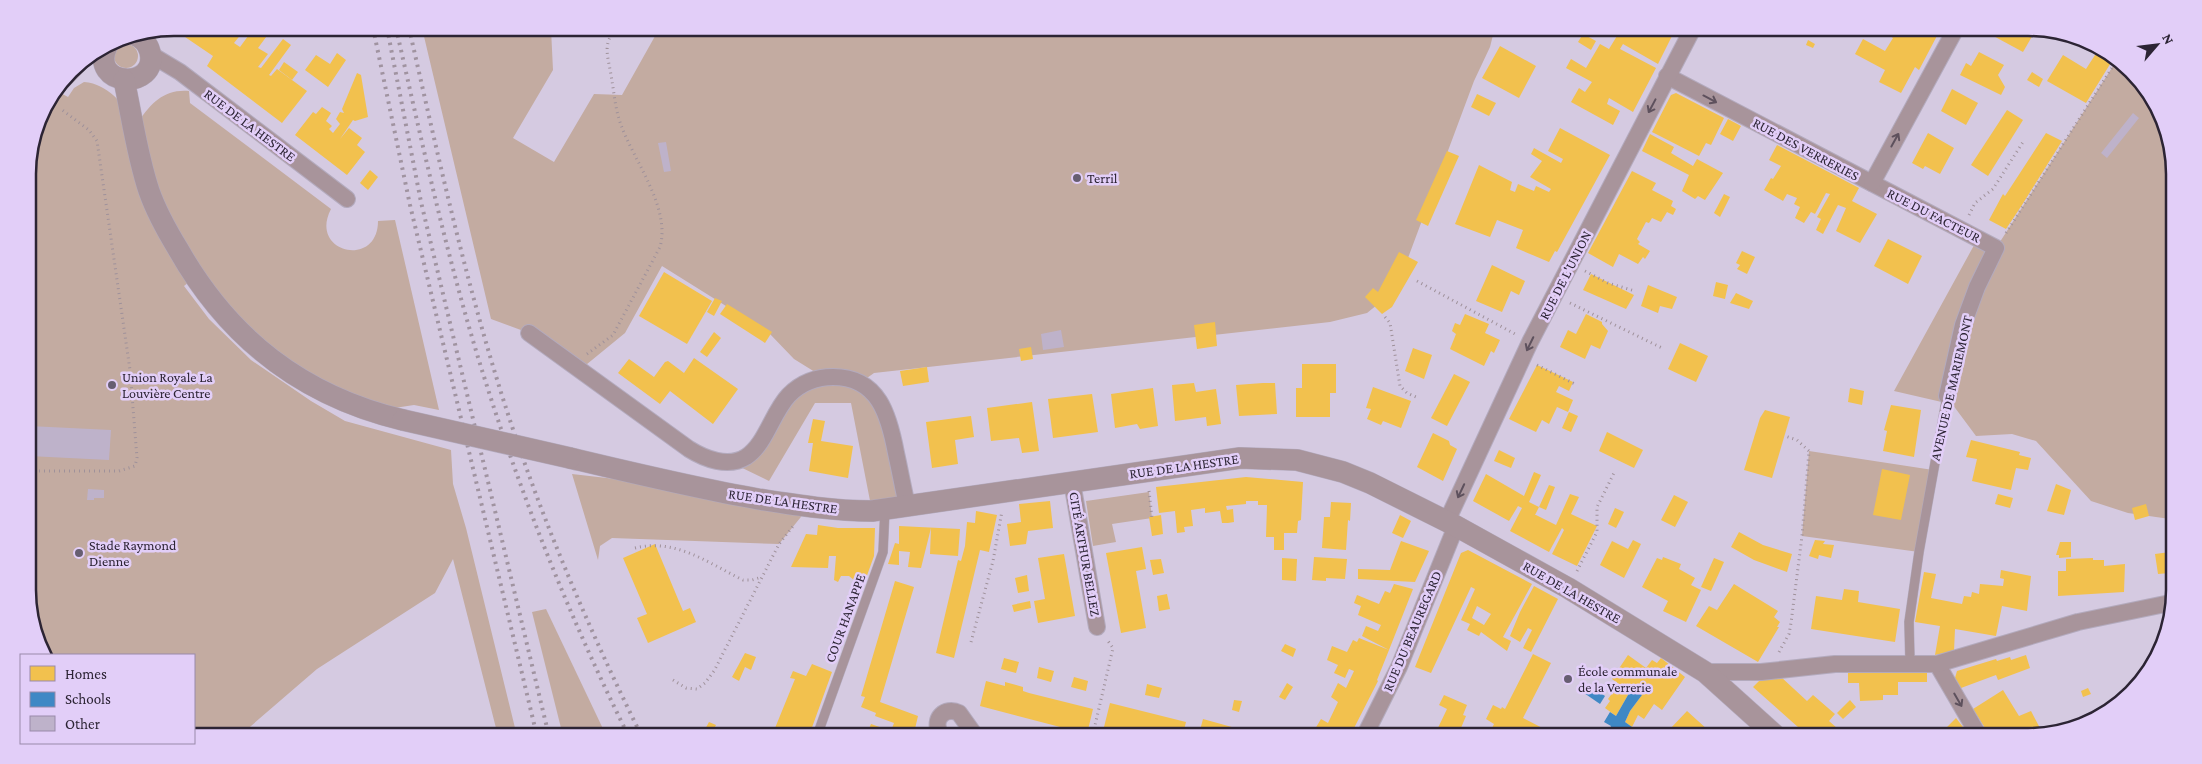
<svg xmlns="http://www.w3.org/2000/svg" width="2202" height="764" viewBox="0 0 2202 764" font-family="'Crimson Pro',serif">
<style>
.green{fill:#c3aba1}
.homes{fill:#f2c14e;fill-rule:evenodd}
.schools{fill:#3f88c5}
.building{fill:#beb2ca}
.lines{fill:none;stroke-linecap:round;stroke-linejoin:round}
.service-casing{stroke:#b3aabd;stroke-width:10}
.minor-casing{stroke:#b3aabd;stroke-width:18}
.tertiary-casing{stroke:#b3aabd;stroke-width:22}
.path{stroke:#9f919a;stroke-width:3;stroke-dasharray:1 4;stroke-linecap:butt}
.service{stroke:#a8949b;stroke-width:9}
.minor{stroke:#a8949b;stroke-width:16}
.tertiary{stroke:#a8949b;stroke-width:21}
.rail{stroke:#a093a0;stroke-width:4;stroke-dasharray:2.5 5;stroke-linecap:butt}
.tertiary-bridge-casing{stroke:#b3aabd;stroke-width:22;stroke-linecap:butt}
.tertiary-bridge{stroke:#a8949b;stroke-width:21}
.oneway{stroke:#5e515d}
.poi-dot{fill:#675e71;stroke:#e2cef8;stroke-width:2}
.labels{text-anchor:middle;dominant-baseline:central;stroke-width:5;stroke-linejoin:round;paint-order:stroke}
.street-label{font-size:14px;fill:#2c2434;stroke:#e2cef8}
.poi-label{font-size:14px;fill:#2c2434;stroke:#e2cef8;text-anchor:start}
.rim{fill:none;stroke:#2c2434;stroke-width:2.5}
</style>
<rect width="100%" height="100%" fill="#d5cae1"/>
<g class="green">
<polygon points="422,28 551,29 553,70 513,138 554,162 594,94 622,95 659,29 1494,31 1490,47 1474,81 1408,258 1393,292 1367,313 1330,322 874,373 860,383 870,390 907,505 872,511 851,403 815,403 769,481 732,463 745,457 780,408 823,377 794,359 769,333 662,266 625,333 581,369 529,333 491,319"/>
<circle cx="126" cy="56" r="12"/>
<polygon points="2115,63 2138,77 2172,146 2170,519 2128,513 2091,501 2036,441 2012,434 1976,436 1947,397 1946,403 1894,391 1978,238 1996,248"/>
<path d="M84 82C109 84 122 105 139 121 152 102 165 89 189 91L190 103 331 209C308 253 378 269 378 221L395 220 439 410 414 405 368 412 300 379 194 278 184 286 209 319 251 360 311 401 345 421 451 450 453 484 466 528 516 732H497L453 559 435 593 317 669 244 732H194V655H49L30 618 28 165 39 118 57 91 68 97 74 88Z"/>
<polygon points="1809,451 1933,470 1919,552 1802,536"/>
<polygon points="572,474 702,489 809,507 779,544 612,538 600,546 598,560"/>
<polygon points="1149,492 1152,518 1112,524 1116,542 1093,546 1086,501"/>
<polygon points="546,609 605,733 562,732 532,612"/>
</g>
<g class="homes">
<polygon points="192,28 246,28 234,43 240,47 254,28 271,28 272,29 258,48 268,54 258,67 261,68 283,39 291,45 269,75 271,76 277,69 307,91 282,123 207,66 213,56 185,37"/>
<polygon points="1620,31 1629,36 1631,31 1674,32 1658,64 1623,44 1620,49 1656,68 1633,112 1609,98 1607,104 1620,111 1613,125 1571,102 1579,88 1585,92 1592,82 1566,68 1571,59 1586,68 1600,44 1609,49"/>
<polygon points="1889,32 1898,32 1904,35 1906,32 1939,32 1919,70 1915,67 1901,93 1879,82 1885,70 1855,54 1863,39 1885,51 1893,38 1887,34"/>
<polygon points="1986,32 2022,32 2034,33 2023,52"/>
<polygon points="1583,34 1596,41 1591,50 1578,42"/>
<polygon points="1808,40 1815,44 1813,48 1806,45"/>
<polygon points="1500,46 1536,66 1519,98 1482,78"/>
<polygon points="1979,52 2004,65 1998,75 2005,87 2001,95 1960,75 1966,63 1971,66"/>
<polygon points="2097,52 2112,61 2086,103 2047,81 2063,55 2086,69"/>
<polygon points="337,53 346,60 328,87 305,70 316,55 330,64"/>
<polygon points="284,62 298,72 292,80 279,70"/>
<polygon points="2032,72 2043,79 2039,87 2027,80"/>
<polygon points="357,73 361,75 368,117 355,121 353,120 340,139 349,128 362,138 357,145 365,152 347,175 295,135 313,112 316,114 322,107 331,113 326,121 332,126 329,129 333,133 340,124 336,119 340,112 344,113 342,109"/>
<polygon points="1952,89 1978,103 1966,125 1941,111"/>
<polygon points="1676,93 1724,118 1711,145 1706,143 1699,156 1652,132 1671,95"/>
<polygon points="1477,94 1496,103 1489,116 1471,107"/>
<polygon points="2007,110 2023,120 1988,176 1971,165"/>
<polygon points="1728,119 1741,126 1733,141 1720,134"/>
<polygon points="1560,128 1610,155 1557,252 1555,251 1549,262 1516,248 1523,230 1497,220 1490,237 1455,224 1479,165 1512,182 1510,190 1515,192 1518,184 1534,191 1536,186 1549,192 1551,189 1530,177 1542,161 1531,154 1534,148 1561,163 1563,159 1548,151"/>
<polygon points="1928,133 1954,148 1940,174 1925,166 1923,169 1912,163"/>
<polygon points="2046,133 2062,141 2022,205 2006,229 1989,220 2003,194 2005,196"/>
<polygon points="1650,134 1674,147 1671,153 1693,166 1697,159 1723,173 1705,200 1698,196 1695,199 1682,191 1689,175 1642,151"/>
<polygon points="1777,145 1859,188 1852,201 1877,214 1860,243 1836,231 1846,208 1838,205 1823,234 1816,230 1821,219 1817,217 1830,194 1826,193 1815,214 1811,212 1804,223 1795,218 1800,207 1794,204 1797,198 1787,194 1783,201 1764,190 1771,178 1773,179 1781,166 1769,160"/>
<polygon points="1447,151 1459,156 1428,226 1416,220"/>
<polygon points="370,170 378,177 368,190 360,183"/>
<polygon points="1632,171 1656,183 1652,190 1673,201 1671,206 1676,209 1673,215 1667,212 1661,222 1652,218 1649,223 1646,222 1637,239 1640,242 1638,244 1650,251 1645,259 1643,257 1638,264 1619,254 1613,267 1588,253"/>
<polygon points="1724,194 1730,197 1720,217 1714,213"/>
<polygon points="1888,239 1922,256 1908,284 1874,266"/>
<polygon points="1742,251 1755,257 1747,274 1737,269 1740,265 1736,263"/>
<polygon points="1399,252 1418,262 1392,307 1382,314 1365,297 1373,288 1378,292"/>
<polygon points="1492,265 1525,281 1519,295 1511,291 1502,312 1476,301"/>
<polygon points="664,272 712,301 687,344 639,316"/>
<polygon points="1591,274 1634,295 1626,309 1583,290"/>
<polygon points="1716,282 1728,285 1725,299 1713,296"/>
<polygon points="1648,285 1677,297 1672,309 1660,306 1658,313 1641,306"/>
<polygon points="1736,293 1753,301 1749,309 1730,303"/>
<polygon points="715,298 722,301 714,316 707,312"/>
<polygon points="727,304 772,332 765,343 720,314"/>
<polygon points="1465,314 1489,324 1485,333 1500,340 1494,353 1491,351 1484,366 1450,349 1456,334 1452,331 1455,323 1460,325"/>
<polygon points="1586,314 1602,322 1602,324 1608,331 1600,349 1591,345 1585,359 1560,347 1568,330 1576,334"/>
<polygon points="1215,322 1217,346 1197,349 1194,325"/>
<polygon points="714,332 721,338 707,357 700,352"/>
<polygon points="1680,343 1708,356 1696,382 1668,369"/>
<polygon points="1031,347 1033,359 1021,361 1019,349"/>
<polygon points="1413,348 1432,355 1424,379 1405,371"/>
<polygon points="694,358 738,389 713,424 670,391 660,404 618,373 629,359 654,377 665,362 668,361 684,373"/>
<polygon points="1302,364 1336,364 1336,393 1330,393 1330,417 1296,417 1296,388 1302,388"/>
<polygon points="1537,365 1573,382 1569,391 1559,386 1556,392 1573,400 1568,412 1557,407 1549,424 1542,420 1536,432 1509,419"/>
<polygon points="927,367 929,382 903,386 900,371"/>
<polygon points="1454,374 1470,382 1447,426 1431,418"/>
<polygon points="1194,383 1196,392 1216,389 1221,424 1207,426 1206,417 1175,421 1172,385"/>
<polygon points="1263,383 1275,383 1277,414 1239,416 1236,385"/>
<polygon points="1373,387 1411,401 1401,428 1383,421 1381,425 1367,419 1371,409 1366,408"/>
<polygon points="1153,388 1158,426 1140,429 1137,424 1115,428 1111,394"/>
<polygon points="1850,388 1864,391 1862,405 1848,402"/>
<polygon points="1092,394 1098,432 1053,438 1048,399"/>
<polygon points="1032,402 1039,451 1022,453 1019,438 991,441 987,408"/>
<polygon points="1891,405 1921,410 1914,457 1883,451 1887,431 1884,430"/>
<polygon points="1765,410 1790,417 1772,478 1744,470 1760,418"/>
<polygon points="1569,412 1578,416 1571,432 1562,428"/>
<polygon points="971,416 974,437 955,440 958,464 932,468 926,422"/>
<polygon points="813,419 825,421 821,441 853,446 848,478 809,471 813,443 808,443"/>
<polygon points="1607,432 1643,450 1634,468 1599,451"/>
<polygon points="1433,433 1449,441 1450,445 1457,449 1443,481 1417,467"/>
<polygon points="1971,440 2020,452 2019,455 2031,458 2028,470 2016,468 2011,490 1972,481 1977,459 1966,457"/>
<polygon points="1499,450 1515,458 1511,468 1494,461"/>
<polygon points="1882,469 1910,475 1901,520 1873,515"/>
<polygon points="1534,472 1541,475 1529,502 1539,507 1549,485 1555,487 1546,510 1539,507 1535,515 1536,515 1556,525 1570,494 1579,497 1571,514 1597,526 1577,566 1552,554 1564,530 1562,528 1549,552 1510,531 1522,508 1518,506 1509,521 1473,501 1486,474 1524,496"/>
<polygon points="1246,477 1303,482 1301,520 1298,521 1297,533 1284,533 1284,550 1274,550 1274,537 1266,537 1267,505 1258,505 1258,501 1246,501 1246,504 1226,506 1227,510 1233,509 1234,522 1228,523 1222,523 1220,511 1205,513 1205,508 1191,510 1193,526 1184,527 1185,532 1177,533 1175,511 1159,513 1156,487"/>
<polygon points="2056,484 2071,490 2064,515 2047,511"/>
<polygon points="1998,494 2013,498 2010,508 1995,504"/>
<polygon points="1674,495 1688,502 1675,527 1661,520"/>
<polygon points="1050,501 1053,528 1028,531 1026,544 1010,546 1007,524 1021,522 1019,504"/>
<polygon points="1331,502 1351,503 1350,521 1348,520 1346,550 1322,548 1324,517 1330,517"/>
<polygon points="2146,504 2149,516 2135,520 2132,508"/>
<polygon points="1615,508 1624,512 1616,528 1608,524"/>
<polygon points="976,511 997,515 989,552 980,550 954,658 936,653 958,560 961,561 965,546 967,522 975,523"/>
<polygon points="1161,515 1163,534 1152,536 1149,517"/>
<polygon points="1400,515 1411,521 1403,538 1392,533"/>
<polygon points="818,525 838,528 875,528 874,556 865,581 855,576 854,580 849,576 841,576 838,582 834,580 836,556 829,556 828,568 791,567 806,534 817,535"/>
<polygon points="899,526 960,529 958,556 930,554 931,528 921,568 908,567 910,552 899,551 899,565 888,564 895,543 899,544"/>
<polygon points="1739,532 1763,545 1792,554 1787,572 1754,560 1731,547"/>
<polygon points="2170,539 2170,552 2169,552 2167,540"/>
<polygon points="1633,540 1641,544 1624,578 1600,565 1612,541 1628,549"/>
<polygon points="1815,540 1825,541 1823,544 1834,545 1831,558 1819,555 1818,559 1809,556"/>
<polygon points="1401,541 1429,551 1415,582 1358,579 1358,569 1390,570"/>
<polygon points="2060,542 2071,542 2071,557 2059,558 2059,555 2056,555"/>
<polygon points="655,544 683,611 690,608 696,622 648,643 637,618 647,614 623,558"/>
<polygon points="1142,547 1146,569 1136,571 1146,628 1121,633 1106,553"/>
<path d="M1468 550 1532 584 1503 637 1511 641 1507 651 1481 632 1479 636 1467 630 1470 624 1461 620 1475 589 1471 587 1431 673 1415 667 1461 553ZM1477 606 1491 614 1484 625 1472 618Z"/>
<polygon points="2170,552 2170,573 2158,574 2155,554"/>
<polygon points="1064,554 1075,616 1038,623 1034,601 1045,599 1038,558"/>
<polygon points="1314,557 1347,559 1345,579 1326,578 1326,581 1312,580"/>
<polygon points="1663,557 1681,564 1679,569 1695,578 1691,585 1701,590 1686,622 1663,611 1668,601 1642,587 1657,558 1662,560"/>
<polygon points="1282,558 1297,559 1296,581 1282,580"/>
<polygon points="1714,558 1724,562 1711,591 1701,587"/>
<polygon points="2093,558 2093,560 2104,560 2104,566 2125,564 2124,592 2058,596 2058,571 2066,571 2066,559"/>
<polygon points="1161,559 1164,573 1153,575 1150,560"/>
<polygon points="2001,570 2031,576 2027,611 2002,606 1996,636 1955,629 1954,651 1935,655 1940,626 1915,622 1924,572 1936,574 1931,598 1962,604 1964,596 1971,597 1972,592 1979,594 1980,584 2003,586 2004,579 2000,578"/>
<polygon points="1027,575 1029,591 1018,593 1015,578"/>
<polygon points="895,581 914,587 880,702 918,716 914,733 875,733 868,731 871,724 891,731 894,723 875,716 876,713 861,707 865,697 861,696"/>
<polygon points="1394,584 1413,589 1389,650 1377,680 1378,681 1351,734 1312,734 1321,719 1328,723 1338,702 1331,697 1338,683 1346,688 1354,671 1349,669 1345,678 1334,673 1338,665 1327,660 1332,646 1347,652 1353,640 1357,642 1359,638 1389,650 1362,636 1366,626 1378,631 1381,625 1358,615 1361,606 1354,603 1357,595 1379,604 1385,591 1390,593"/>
<polygon points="1734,584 1778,611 1774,617 1780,622 1777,627 1779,627 1758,662 1696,626 1709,606 1717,610"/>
<polygon points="1534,586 1558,599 1531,652 1523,648 1532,630 1528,628 1520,642 1510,636 1520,612"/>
<polygon points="1844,589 1859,591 1858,602 1900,609 1895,642 1811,629 1816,596 1842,600"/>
<polygon points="1167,594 1170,609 1159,611 1157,596"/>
<polygon points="1030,601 1031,608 1014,612 1012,605"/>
<polygon points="1285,644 1296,649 1293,657 1281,651"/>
<polygon points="745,653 756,657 751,670 745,667 739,681 732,677"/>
<polygon points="1533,654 1551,663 1523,718 1556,735 1499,735 1491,730 1494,724 1486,719 1493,705 1501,709 1502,707 1505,709"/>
<polygon points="1628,655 1646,668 1652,660 1657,663 1661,658 1685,677 1662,710 1654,704 1644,719 1638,715 1632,727 1625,722 1630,711 1642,695 1632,688 1616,716 1605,708 1610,701 1608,699 1619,684 1612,679"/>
<polygon points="2026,655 2030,668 1998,680 1996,675 1961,688 1955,678 1957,671 1996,659 1997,661 2010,657 2011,660"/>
<polygon points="1004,658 1019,662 1016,673 1001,669"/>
<polygon points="812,664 832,672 810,733 773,733 795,679 790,678 793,671 806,676"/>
<polygon points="1039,667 1054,671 1051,682 1037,678"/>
<polygon points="1927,668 1927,682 1898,682 1898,695 1883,695 1883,700 1860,701 1859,683 1848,683 1848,669"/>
<polygon points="2151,669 2150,671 2144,677 2142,673"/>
<polygon points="1780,676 1807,701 1813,695 1835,714 1829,721 1846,736 1808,736 1753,687 1763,677"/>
<polygon points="1074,677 1088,681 1086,691 1071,687"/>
<polygon points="986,681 1005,686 1005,682 1023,687 1023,691 1029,693 1093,709 1087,734 980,706"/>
<polygon points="1287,683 1293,687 1285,700 1279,697"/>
<polygon points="1147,684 1162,688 1159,698 1145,695"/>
<polygon points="2088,688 2091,694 2083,697 2081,691"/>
<polygon points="2003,690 2019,716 2031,711 2041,730 2031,736 1990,736 1973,709"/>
<polygon points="1444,695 1467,705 1463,715 1466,716 1458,735 1441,735 1436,732 1447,709 1439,705"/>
<polygon points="1234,700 1242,701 1239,712 1232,710"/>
<polygon points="1850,700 1856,707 1843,719 1837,713"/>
<polygon points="1110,703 1186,722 1183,734 1130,734 1104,727"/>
<polygon points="1687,711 1708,730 1702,735 1660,735 1668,727 1670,729"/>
<polygon points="1956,718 1963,727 1957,733 1959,736 1947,736 1943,731"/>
<polygon points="1203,719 1257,734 1199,734"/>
<polygon points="709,722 716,725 712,733 703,733"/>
</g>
<g class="schools">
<polygon points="1589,685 1605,696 1600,704 1584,693"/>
<polygon points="1632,688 1642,695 1630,711 1625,722 1632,727 1628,735 1612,735 1608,733 1611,726 1604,722 1610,712 1616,716"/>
</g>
<g class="building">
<polygon points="2133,113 2139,118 2107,158 2101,153"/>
<polygon points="666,142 671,171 664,172 658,143"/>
<polygon points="1061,330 1064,347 1043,350 1041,334"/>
<polygon points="29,426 111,430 109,460 29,456"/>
<polygon points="88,489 104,490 104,498 94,498 94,500 87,500"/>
</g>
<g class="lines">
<g class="service-casing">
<g id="service">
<polyline points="38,122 58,91 91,57"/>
<polyline points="1910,662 1909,622 1919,552 1947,396"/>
<polyline points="818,733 883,552 885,509"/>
</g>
</g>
<g class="minor-casing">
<g id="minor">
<polyline points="150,54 180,72 347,199"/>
<polyline points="1667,76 1996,248 1977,287 1963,325 1947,396"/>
<polyline points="1872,183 1954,32"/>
<path d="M529 333 689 449C705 459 728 468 746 457 766 444 772 413 789 395 801 383 816 377 833 377 879 377 889 416 896 453 900 471 903 488 907 505"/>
<polyline points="1072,482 1097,627"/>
<polyline points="1447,521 1530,342 1691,32"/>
<polyline points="1937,664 1979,736"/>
<polyline points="1705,672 1761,672 1835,664 1937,664 2078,622 2170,603"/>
<path d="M940 733C932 719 945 706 959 713L974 734"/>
<polyline points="1365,735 1399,667 1456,526"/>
</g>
</g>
<g class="tertiary-casing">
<g id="tertiary">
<path d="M107 46C88 87 159 91 150 52 148 44 142 38 135 35"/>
<path d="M124 80C132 117 137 155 149 191 156 211 167 231 178 249 229 339 302 396 403 420"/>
<path d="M570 458C633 473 695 488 758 499 796 505 833 511 872 511L1240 458 1297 460 1343 472 1370 483 1456 526 1568 588 1705 672 1776 736"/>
</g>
</g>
<g class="path">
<polyline points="1969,215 1975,203 1993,189 2023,142"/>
<polyline points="2006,233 2115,63"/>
<polyline points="1585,271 1608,283 1635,291"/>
<polyline points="1417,281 1515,334"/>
<polyline points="1570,303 1664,349"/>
<polyline points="1385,317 1390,323 1400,386 1407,393 1416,397"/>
<path d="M587 354 613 335 660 247C671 208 634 161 621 125 615 109 614 91 611 75 608 56 602 44 616 29"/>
<polyline points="1537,365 1577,385"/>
<polyline points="29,471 119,471 135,466 137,458 130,370 97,141 89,130 61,109"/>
<polyline points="1149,491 1152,518"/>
<path d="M635 548C676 538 708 563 743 580H752L762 577"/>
<polyline points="1577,571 1597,532 1597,507 1614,473"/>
<polyline points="971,642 993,561 1002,511"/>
<polyline points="1779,652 1789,634 1791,623 1802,536 1809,451 1797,440 1785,436"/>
<polyline points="673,680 686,688 697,689 705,683 714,671 779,544 794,525"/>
<polyline points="1093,734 1113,648 1108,641"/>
</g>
<use href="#service" class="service"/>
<use href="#minor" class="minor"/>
<use href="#tertiary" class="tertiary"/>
<g class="rail">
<polyline points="373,28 410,205 536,732"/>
<polyline points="387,28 421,202 548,732"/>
<path d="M396 28C423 147 449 267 486 383 524 503 571 620 627 733"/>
<path d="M409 28C438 156 466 284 506 408 542 520 588 627 640 733"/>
</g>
<g class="tertiary-bridge-casing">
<polyline id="tertiary-bridge" points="403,420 570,458"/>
</g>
<use href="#tertiary-bridge" class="tertiary-bridge"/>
</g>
<defs><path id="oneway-shaft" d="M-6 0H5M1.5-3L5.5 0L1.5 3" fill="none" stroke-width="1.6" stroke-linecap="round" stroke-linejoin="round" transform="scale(1.25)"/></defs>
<g class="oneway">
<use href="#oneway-shaft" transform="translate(1710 99) rotate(28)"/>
<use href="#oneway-shaft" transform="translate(1652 106) rotate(118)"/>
<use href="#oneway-shaft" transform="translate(1895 140) rotate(-61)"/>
<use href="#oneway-shaft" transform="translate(1530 344) rotate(116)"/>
<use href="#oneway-shaft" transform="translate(1461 491) rotate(115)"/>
<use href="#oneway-shaft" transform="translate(1958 700) rotate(60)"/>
</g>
<g class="poi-dot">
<circle cx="1077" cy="178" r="5"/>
<circle cx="112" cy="385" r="5"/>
<circle cx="79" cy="553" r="5"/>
<circle cx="1568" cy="679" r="5"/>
</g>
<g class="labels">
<g class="street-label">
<text transform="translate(250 125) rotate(37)">RUE DE LA HESTRE</text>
<text transform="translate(1806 149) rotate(28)">RUE DES VERRERIES</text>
<text transform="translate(1934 215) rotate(27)">RUE DU FACTEUR</text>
<text transform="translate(1565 275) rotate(-63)">RUE DE L'UNION</text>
<text transform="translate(1951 388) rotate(-77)">AVENUE DE MARIEMONT</text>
<text transform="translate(1184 466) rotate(-8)">RUE DE LA HESTRE</text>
<text transform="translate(783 501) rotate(8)">RUE DE LA HESTRE</text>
<text transform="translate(1085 554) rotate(80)">CITÉ ARTHUR BELLEZ</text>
<text transform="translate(1572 592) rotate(30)">RUE DE LA HESTRE</text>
<text transform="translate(845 618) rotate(-70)">COUR HANAPPE</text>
<text transform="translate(1412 631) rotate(-67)">RUE DU BEAUREGARD</text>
</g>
<g class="poi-label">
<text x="1087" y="178">Terril</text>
<text x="122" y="377">Union Royale La<tspan x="122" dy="16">Louvière Centre</tspan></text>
<text x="89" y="545">Stade Raymond<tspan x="89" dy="16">Dienne</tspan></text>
<text x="1578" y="671">École communale<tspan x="1578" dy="16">de la Verrerie</tspan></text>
</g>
</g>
<path d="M0 0H2202V764H0ZM174 36H2028A138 138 0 0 1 2166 174V590A138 138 0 0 1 2028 728H174A138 138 0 0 1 36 590V174A138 138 0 0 1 174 36Z" fill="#e2cef8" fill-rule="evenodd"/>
<path class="rim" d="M174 36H2028A138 138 0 0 1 2166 174V590A138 138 0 0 1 2028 728H174A138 138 0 0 1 36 590V174A138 138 0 0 1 174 36Z"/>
<rect x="20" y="654" width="175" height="90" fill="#e2cef8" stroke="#998aaa"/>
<rect x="30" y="666" width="25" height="15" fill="#f2c14e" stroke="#998aaa"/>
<text x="65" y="679" font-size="15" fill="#2c2434">Homes</text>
<rect x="30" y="692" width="25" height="15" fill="#3f88c5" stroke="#998aaa"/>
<text x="65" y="704" font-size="15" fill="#2c2434">Schools</text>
<rect x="30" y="716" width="25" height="15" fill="#beb2ca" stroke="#998aaa"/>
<text x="65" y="729" font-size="15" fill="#2c2434">Other</text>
<g transform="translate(2157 45) rotate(62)" stroke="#e2cef8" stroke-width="4" paint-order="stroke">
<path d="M0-4L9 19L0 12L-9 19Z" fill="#2c2434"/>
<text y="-8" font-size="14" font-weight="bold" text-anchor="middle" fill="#2c2434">N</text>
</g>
</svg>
